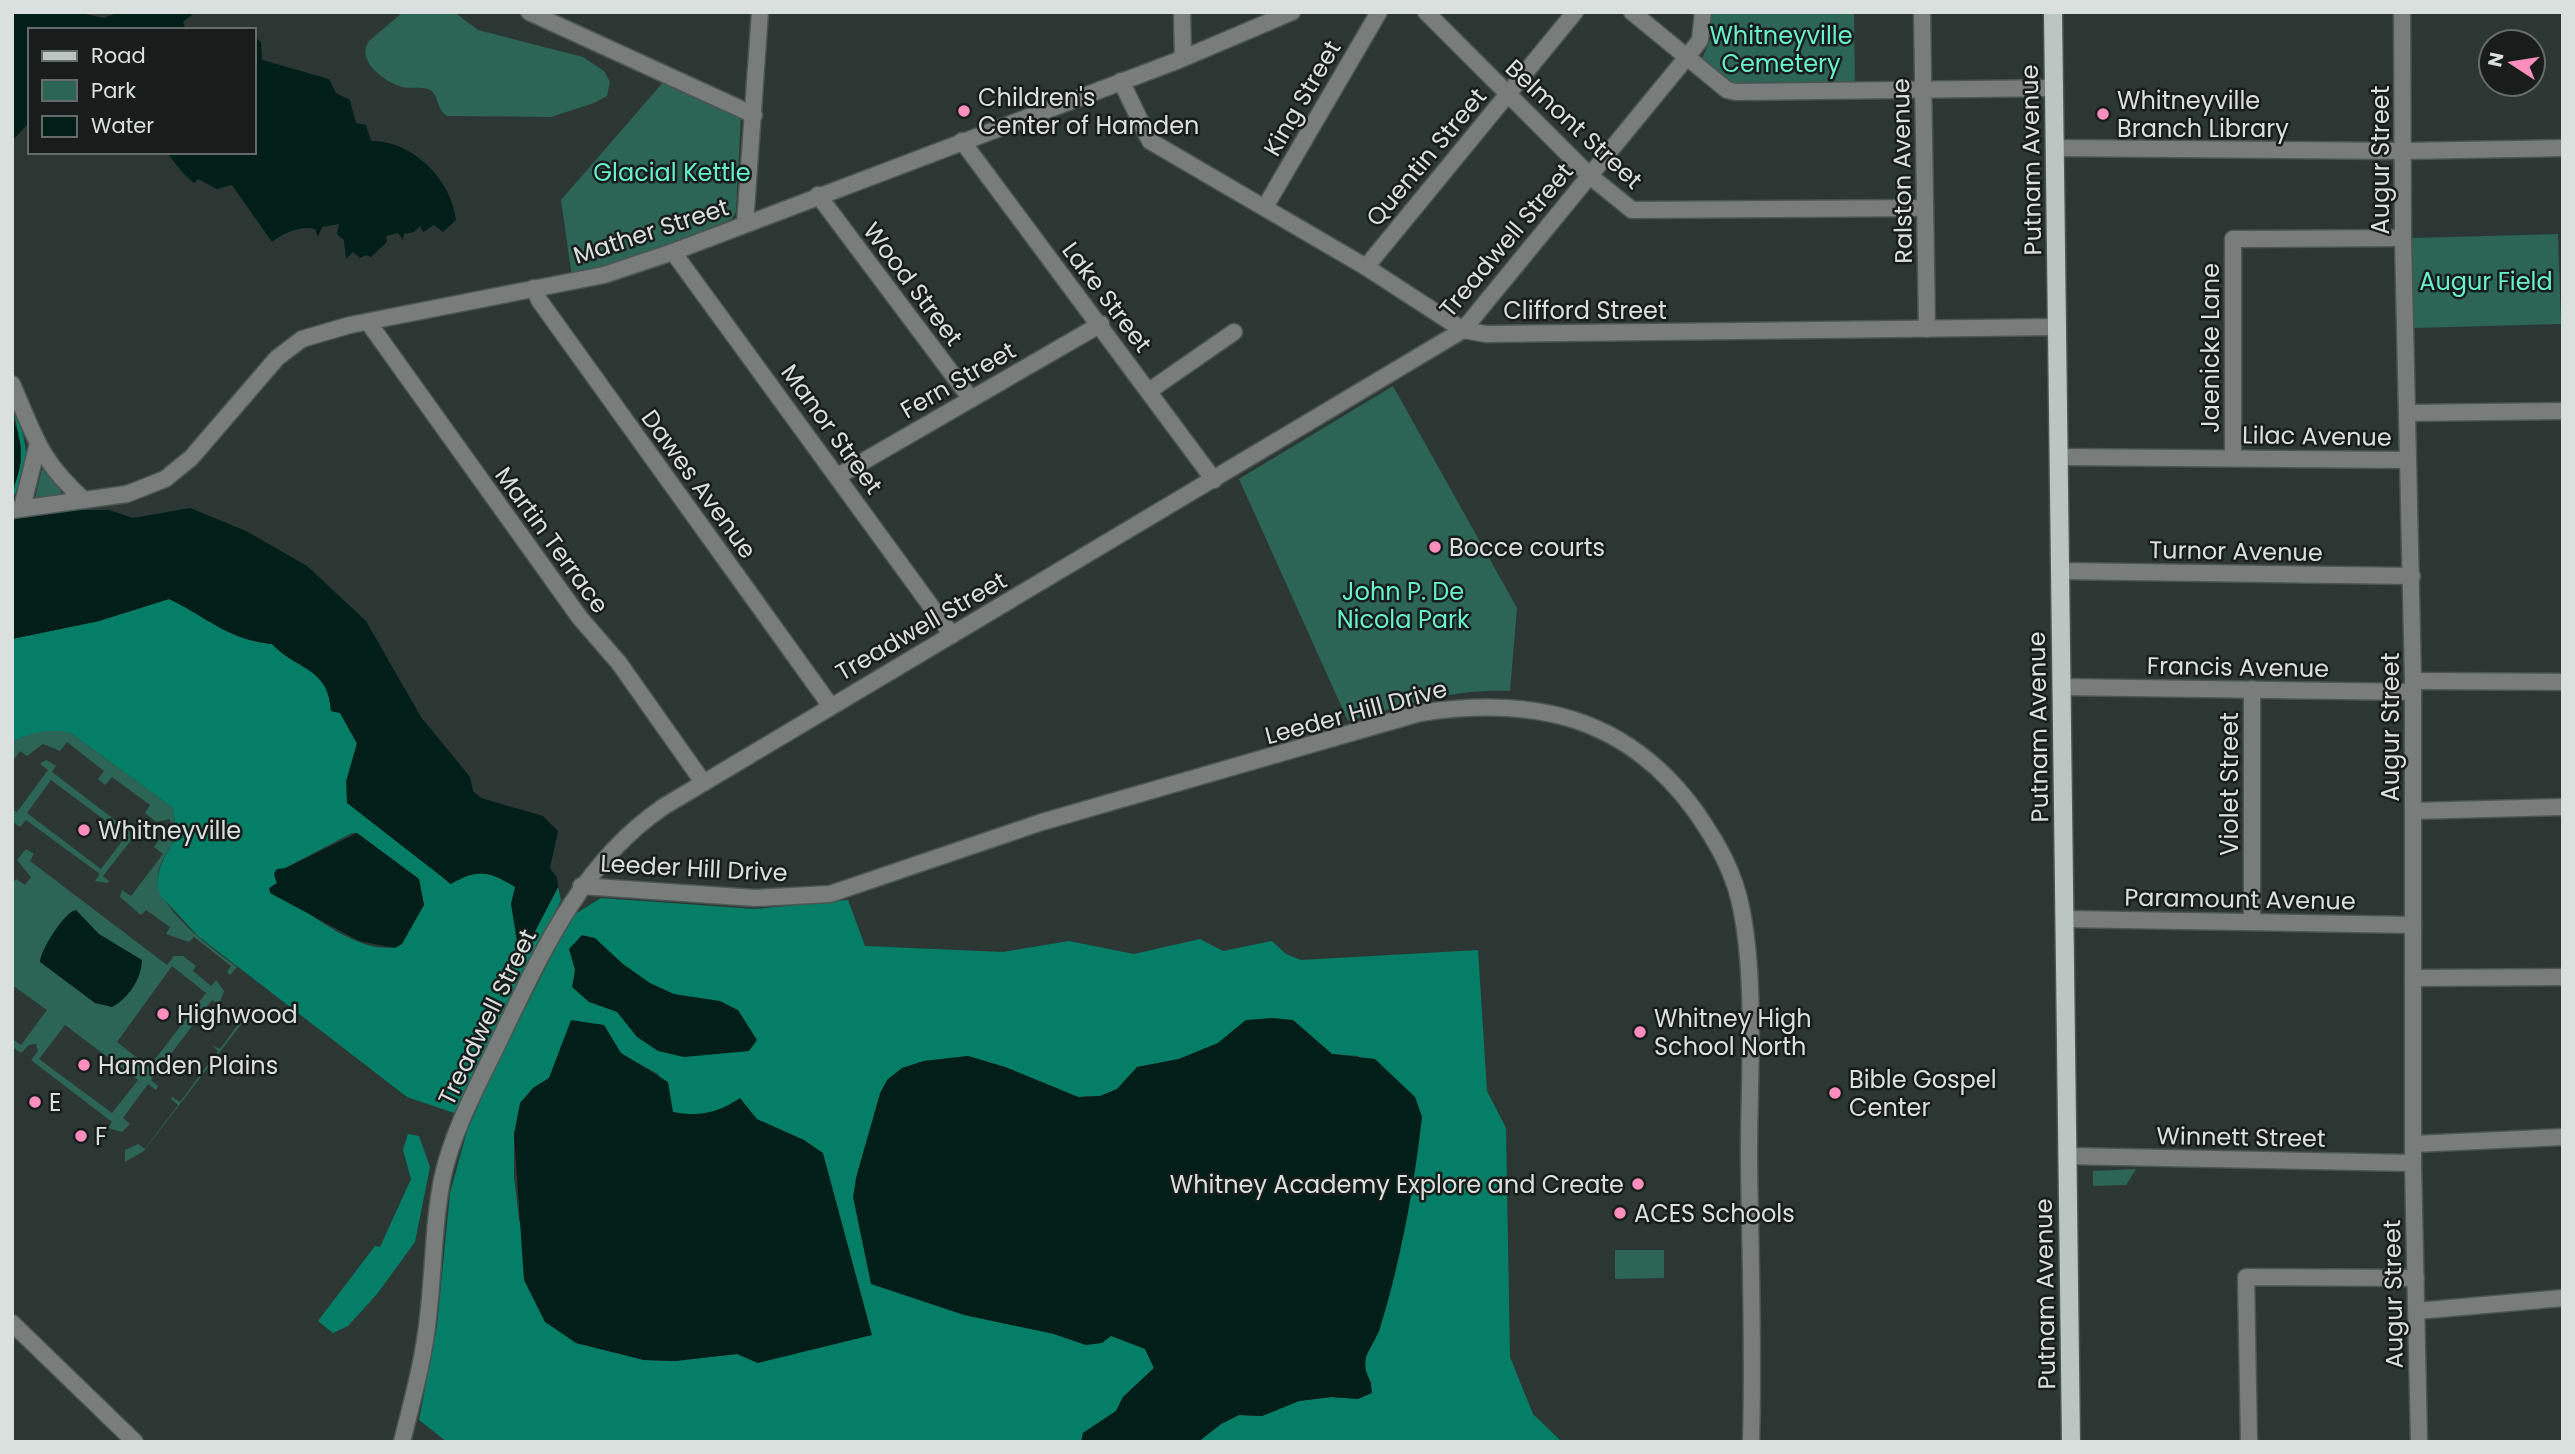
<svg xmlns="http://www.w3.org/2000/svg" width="2575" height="1454" viewBox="0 0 2575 1454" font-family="Poppins,sans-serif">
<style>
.green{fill:#2c6455;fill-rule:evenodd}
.forest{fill:#057e68;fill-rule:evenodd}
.water{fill:#011f18}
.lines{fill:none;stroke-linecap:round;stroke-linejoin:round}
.minor-casing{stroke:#4b5552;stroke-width:19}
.major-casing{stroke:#4b5552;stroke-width:21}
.minor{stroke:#787d7b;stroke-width:16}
.major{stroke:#bbc6c2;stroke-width:18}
.poi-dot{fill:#fe8ebe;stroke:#181d1b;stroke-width:2.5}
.labels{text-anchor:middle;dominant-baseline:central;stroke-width:5;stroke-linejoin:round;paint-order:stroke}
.park-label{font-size:24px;fill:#67f0cd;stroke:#181d1b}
.poi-label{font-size:24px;fill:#dae0de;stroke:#181d1b;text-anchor:start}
.street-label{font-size:24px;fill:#dae0de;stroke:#181d1b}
</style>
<rect width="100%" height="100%" fill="#2c3733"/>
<g class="green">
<path d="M403 12H454L478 30 583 57 604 71 610 82 607 96 594 103 551 117 447 116C436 109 439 95 430 90 422 86 411 89 402 87 385 82 355 61 369 41Z"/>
<polygon points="1711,12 1854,12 1855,86 1733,86 1701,61 1711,38"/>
<polygon points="666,79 741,115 736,212 732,219 636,258 572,277 561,200"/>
<polygon points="2558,234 2561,324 2414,328 2412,238"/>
<path d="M1393 386 1517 608 1510 691C1453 688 1402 706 1348 721L1239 479Z"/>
<polygon points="42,469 61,489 61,494 35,498"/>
<path d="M53 729 71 733 173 808 177 837C170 849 159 861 158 875 154 907 213 949 237 967L230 975 227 972 231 966 194 937 189 942 166 934 170 927 146 910 141 915 120 897 122 890 131 896 163 854 154 847 159 840 173 837 170 819 156 822 145 813 150 805 112 777 105 785 98 779 104 771 67 742 60 751 43 744 27 756 20 751 12 762V742L32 733Z"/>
<path d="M46 760 56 766 52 772 132 833 137 826 144 833 142 840 135 835 103 876 109 881 107 883 95 881 100 874 26 820 20 827 12 821V809L17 812 48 770 40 764ZM51 780 126 836 101 869 27 813Z"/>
<path d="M26 849 34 854 30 861 167 965 174 956H183L196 966 193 971 211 986 216 980 224 991 219 1005 212 1000 151 1080 158 1086 156 1090 148 1084 123 1118 130 1124 122 1132 108 1128 112 1122 31 1060 38 1051 36 1044 29 1045 21 1053 12 1047V1039L21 1045 47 1010 12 985V884L16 879 25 885 31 877 17 860ZM172 966 206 993 149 1067 117 1042ZM65 1025 138 1080 112 1113 39 1059Z"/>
<polygon points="240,1022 242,1023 144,1151 125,1162 125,1150 138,1144 145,1149 178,1105 171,1099 172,1097 180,1102 218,1051 212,1045 220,1049"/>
<polygon points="2136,1169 2126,1185 2093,1186 2093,1171"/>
<polygon points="1615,1250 1664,1250 1664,1278 1615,1279"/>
</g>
<g class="forest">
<path d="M12 403C24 430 37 473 12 497L21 462V446Z"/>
<path d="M169 599C207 617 228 640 272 644 296 670 329 667 331 711L340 713 357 744 346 782 450 884C478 868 489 871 516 887L511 904 530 941 558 887 561 900 457 1114 407 1097 198 936 160 895C153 871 165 856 177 837L173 808 71 733C48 728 33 732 12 742V639L99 621ZM352 833H357L419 879 424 905 398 946C361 958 300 907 272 886L277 883 274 876 283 869Z"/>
<path d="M601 898 755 909 848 900 865 946 1003 952 1069 941 1134 954 1200 939 1223 951 1272 941 1286 954 1301 960 1478 950 1487 1091 1506 1128 1510 1357 1533 1414 1562 1442H1198L1221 1424 1239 1415 1262 1416 1299 1401 1331 1397 1358 1399 1372 1384 1365 1370 1366 1357 1379 1331 1405 1224 1422 1117 1415 1097 1404 1087 1358 1056 1332 1054 1293 1020H1246L1218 1043 1179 1059 1138 1067 1117 1089 1100 1096 1078 1097 1005 1067 968 1056 924 1061 902 1068 887 1080 880 1093 856 1178 1054 1334 1086 1345 1111 1335 1145 1349 1154 1368 1123 1397 1116 1411 1083 1433 1081 1442H447L419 1420 437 1326 450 1193 467 1131 496 1065 572 916ZM604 1025 620 1053 658 1074 672 1112 698 1116 724 1108 804 1140 758 1363 737 1354 675 1361 644 1360 576 1343 519 1220 514 1176V1134L533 1088 549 1078 564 1039Z"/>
<polygon points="408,1134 419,1136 430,1167 415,1242 377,1294 348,1326 333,1333 318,1321 375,1246 380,1247 411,1179 403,1150"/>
</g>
<g class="water">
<polygon points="12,12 76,12 104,18 119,12 195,12 183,22 186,30 30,30 30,126 26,126 12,141"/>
<path d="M254 37 261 42 262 60 329 79 336 93 350 100 356 123 366 125 371 141C412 140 452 180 456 220L443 232 434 225 423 232 420 226 414 232 404 234 403 240 398 233 386 236 387 242 371 257 366 255 360 258 353 252 346 259 344 240 337 234 339 224 322 227 318 237 315 229C302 225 283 233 272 242L232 185 217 189 198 179 194 183C182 173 176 164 166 152H254Z"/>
<path d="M12 416C22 440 25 465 12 489Z"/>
<path d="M190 508 246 531 307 566 366 621 421 717 470 777 473 791 481 798 543 816 558 831 550 868 557 878 558 887 530 941 518 948 511 904 515 887C489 871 478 868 451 884L347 803 346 782 357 743 340 713 331 711C329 667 296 670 272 644 228 640 207 617 169 599L99 621 12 639V518L78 510H109L133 518Z"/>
<polygon points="357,833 419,879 424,905 402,944 395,948 359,941 270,893 269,888 277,883 274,873 277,869 286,868"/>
<path d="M76 910 99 934 142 960C142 978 128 999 112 1007L95 1003 40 962C40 951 64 912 76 910Z"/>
<polygon points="582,935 595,938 623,964 650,983 674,994 720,1001 738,1010 757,1040 749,1051 684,1057 658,1051 637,1037 617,1012 589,1002 572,987 575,970 569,949"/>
<path d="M1273 1018 1293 1020 1332 1054 1375 1059 1415 1097 1422 1117C1414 1188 1401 1260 1380 1328 1377 1338 1369 1347 1366 1357 1362 1371 1372 1380 1372 1393L1358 1399 1331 1397 1299 1401 1262 1416 1239 1415 1221 1424 1198 1442H1081L1083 1433 1116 1411 1123 1397 1154 1368 1145 1349 1111 1336 1102 1343 1086 1345 1054 1334 964 1315 871 1284 853 1197 856 1178 880 1094 887 1080 902 1068 924 1061 968 1056 1005 1067 1078 1097 1100 1096 1117 1089 1137 1067 1179 1059 1218 1043 1246 1020Z"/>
<path d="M571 1020 604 1025 621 1053 668 1082 673 1112C700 1117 717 1113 740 1098L757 1119 804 1140 823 1153 872 1335 758 1363 737 1354 675 1361 644 1360 576 1343 545 1322 524 1280 514 1134 520 1103 533 1088 549 1078Z"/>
</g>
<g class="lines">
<g class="minor-casing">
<g id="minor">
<polyline points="529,12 754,115"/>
<polyline points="1182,12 1183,58"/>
<polyline points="1426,12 1590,176 1632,210 1925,208"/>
<polyline points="1632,12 1727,90 1736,92 2055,88"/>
<polyline points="1922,12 1927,329"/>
<polyline points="2402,12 2403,238 2413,681 2413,1163 2419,1442"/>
<polyline points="1121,81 1150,141 1366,267 1463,330 1486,334 2057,327"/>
<polyline points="962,141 1214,480"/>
<polyline points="2055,148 2403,151 2563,148"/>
<polyline points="818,195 971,399"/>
<polyline points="1265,207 1379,12"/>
<polyline points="745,224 760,12"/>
<polyline points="673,252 952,635"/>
<polyline points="1366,267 1575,12"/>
<polyline points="534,288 539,300 830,705"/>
<polyline points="368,322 580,618 619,663 703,782"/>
<path d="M12 384C35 436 39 460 84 500"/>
<polyline points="1149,391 1234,332"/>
<polyline points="2408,413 2563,411"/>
<polyline points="2059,457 2407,460"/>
<polyline points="2233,458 2233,239 2403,238"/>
<polyline points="838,476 1101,324"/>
<polyline points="22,508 37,447"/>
<polyline points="12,510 127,494 165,479 191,458 277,358 302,339 350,325 604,275 673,252 1179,60 1292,12"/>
<polyline points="2061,571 2412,576"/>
<polyline points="2413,681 2563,682"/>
<polyline points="2062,687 2413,692"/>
<polyline points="2252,689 2252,921"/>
<polyline points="2414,811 2563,807"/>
<path d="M581 886 755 898 830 894 1042 822 1420 713C1532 696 1626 715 1696 812 1718 844 1735 873 1742 912 1756 984 1749 1081 1749 1156 1750 1251 1754 1347 1751 1442"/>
<polyline points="2066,919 2413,925"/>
<polyline points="2413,978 2563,977"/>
<polyline points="2414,1144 2563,1137"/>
<polyline points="2068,1156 2413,1163"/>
<polyline points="2417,1311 2563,1298"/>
<polyline points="12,1323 135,1442"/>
<path d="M402 1442C412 1401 424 1359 428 1317 434 1270 433 1222 443 1175 454 1128 478 1085 498 1043 541 954 580 864 663 807L1463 330 1687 57 1700 40 1703 12"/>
<polyline points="2249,1442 2246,1277 2416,1278"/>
</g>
</g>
<g class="major-casing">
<polyline id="major" points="2053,12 2071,1442"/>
</g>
<use href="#minor" class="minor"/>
<use href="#major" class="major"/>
</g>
<g class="poi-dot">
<circle cx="964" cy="111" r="7"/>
<circle cx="2103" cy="114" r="7"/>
<circle cx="1435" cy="547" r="7"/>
<circle cx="84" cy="830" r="7"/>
<circle cx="163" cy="1014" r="7"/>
<circle cx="1640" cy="1032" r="7"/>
<circle cx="84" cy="1065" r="7"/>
<circle cx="1835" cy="1093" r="7"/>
<circle cx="35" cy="1102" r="7"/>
<circle cx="81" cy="1136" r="7"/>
<circle cx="1638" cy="1184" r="7"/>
<circle cx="1620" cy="1213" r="7"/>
</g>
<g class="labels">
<g class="park-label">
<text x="1781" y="35">Whitneyville<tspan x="1781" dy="28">Cemetery</tspan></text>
<text x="672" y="172">Glacial Kettle</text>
<text x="2486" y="281">Augur Field</text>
<text x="1403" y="591">John P. De<tspan x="1403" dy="28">Nicola Park</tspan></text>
</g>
<g class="poi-label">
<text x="978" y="97">Children's<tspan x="978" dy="28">Center of Hamden</tspan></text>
<text x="2117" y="100">Whitneyville<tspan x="2117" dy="28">Branch Library</tspan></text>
<text x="1449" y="547">Bocce courts</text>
<text x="98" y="830">Whitneyville</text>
<text x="177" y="1014">Highwood</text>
<text x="1654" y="1018">Whitney High<tspan x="1654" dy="28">School North</tspan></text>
<text x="98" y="1065">Hamden Plains</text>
<text x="1849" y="1079">Bible Gospel<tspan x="1849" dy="28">Center</tspan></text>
<text x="49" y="1102">E</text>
<text x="95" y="1136">F</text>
<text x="1624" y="1184" text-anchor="end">Whitney Academy Explore and Create</text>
<text x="1634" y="1213">ACES Schools</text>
</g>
<g class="street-label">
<text transform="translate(1302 98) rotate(-60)">King Street</text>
<text transform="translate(1574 124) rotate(43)">Belmont Street</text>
<text transform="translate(1426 157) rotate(-50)">Quentin Street</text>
<text transform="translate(2031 160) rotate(-91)">Putnam Avenue</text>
<text transform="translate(2380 160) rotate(-90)">Augur Street</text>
<text transform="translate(1902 171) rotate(-91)">Ralston Avenue</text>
<text transform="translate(651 231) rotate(-18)">Mather Street</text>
<text transform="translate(1506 240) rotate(-50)">Treadwell Street</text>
<text transform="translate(913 284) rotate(53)">Wood Street</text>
<text transform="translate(1107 297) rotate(53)">Lake Street</text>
<text x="1585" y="310">Clifford Street</text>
<text transform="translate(2210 348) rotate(-90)">Jaenicke Lane</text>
<text transform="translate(958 380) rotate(-30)">Fern Street</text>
<text transform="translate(832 429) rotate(54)">Manor Street</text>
<text transform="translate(2317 436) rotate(1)">Lilac Avenue</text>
<text transform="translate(699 484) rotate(54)">Dawes Avenue</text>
<text transform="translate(552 540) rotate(54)">Martin Terrace</text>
<text transform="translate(2236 551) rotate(1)">Turnor Avenue</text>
<text transform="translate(921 626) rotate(-30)">Treadwell Street</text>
<text transform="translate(2238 667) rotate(1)">Francis Avenue</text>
<text transform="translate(1356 712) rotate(-15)">Leeder Hill Drive</text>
<text transform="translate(2038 727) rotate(-91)">Putnam Avenue</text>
<text transform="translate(2390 727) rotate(-90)">Augur Street</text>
<text transform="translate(2229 784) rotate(-90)">Violet Street</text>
<text transform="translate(694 868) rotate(3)">Leeder Hill Drive</text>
<text transform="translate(2240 899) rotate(1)">Paramount Avenue</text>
<text transform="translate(487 1017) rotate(-64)">Treadwell Street</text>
<text transform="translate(2241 1137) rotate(1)">Winnett Street</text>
<text transform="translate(2045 1294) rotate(-91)">Putnam Avenue</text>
<text transform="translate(2393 1294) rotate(-91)">Augur Street</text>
</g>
</g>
<rect width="2575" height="1454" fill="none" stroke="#dae0de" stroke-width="28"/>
<rect x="28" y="28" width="228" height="126" fill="#181d1b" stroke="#666b69" stroke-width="2"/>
<rect x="42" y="51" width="35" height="10" fill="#bbc6c2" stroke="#666b69" stroke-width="2"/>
<text x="91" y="63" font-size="21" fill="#dae0de">Road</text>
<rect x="42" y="80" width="35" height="21" fill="#2c6455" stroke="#666b69" stroke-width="2"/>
<text x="91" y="98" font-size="21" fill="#dae0de">Park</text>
<rect x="42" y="116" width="35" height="21" fill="#011f18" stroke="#666b69" stroke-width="2"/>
<text x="91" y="133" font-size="21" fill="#dae0de">Water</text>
<g transform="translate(2512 63) rotate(282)"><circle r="33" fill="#181d1b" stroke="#666b69" stroke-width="2"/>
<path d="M0-5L12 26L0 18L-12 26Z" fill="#fe8ebe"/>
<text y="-10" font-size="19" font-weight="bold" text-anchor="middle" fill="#dae0de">N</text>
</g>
</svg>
